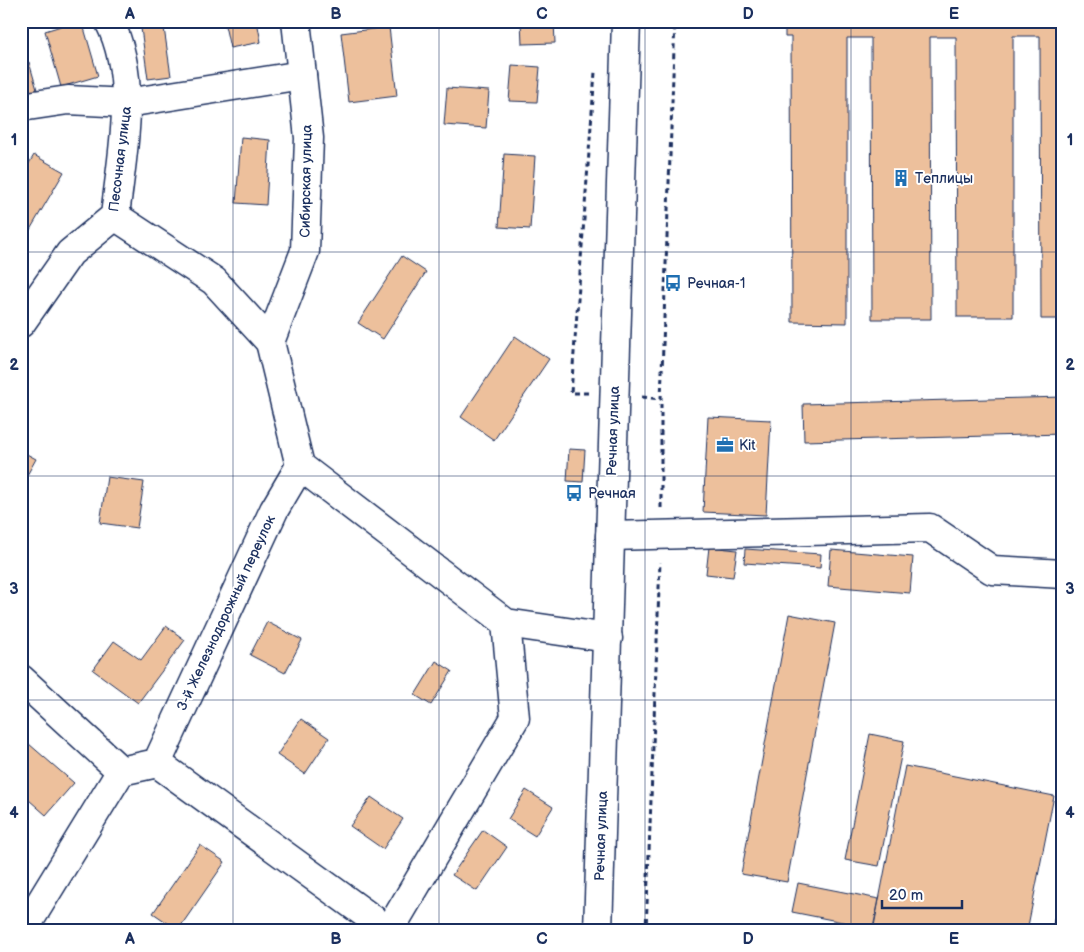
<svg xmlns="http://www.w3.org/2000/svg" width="1084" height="952" viewBox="0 0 1084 952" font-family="'Balsamiq Sans',sans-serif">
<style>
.building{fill:#edc09c;stroke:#1b2f5e}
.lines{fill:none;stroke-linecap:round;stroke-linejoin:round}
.minor-casing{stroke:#1b2f5e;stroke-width:31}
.major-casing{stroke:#1b2f5e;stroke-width:31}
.path{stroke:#1b2f5e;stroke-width:3;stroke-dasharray:5 4;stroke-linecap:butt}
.minor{stroke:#fff;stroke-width:28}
.major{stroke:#fff;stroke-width:28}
.grid{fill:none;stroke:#1b2f5e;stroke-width:1;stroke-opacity:0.55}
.labels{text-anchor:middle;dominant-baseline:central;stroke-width:4;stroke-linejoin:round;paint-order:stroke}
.street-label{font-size:14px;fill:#1b2f5e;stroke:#fff}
.poi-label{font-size:14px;fill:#1b2f5e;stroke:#fff;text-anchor:start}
.neatline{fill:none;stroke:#1b2f5e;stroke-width:2}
.grid-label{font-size:16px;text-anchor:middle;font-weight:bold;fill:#1b2f5e}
</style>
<rect width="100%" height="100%" fill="#fff"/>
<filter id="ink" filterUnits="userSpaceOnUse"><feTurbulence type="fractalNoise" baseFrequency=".02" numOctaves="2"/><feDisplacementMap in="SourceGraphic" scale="10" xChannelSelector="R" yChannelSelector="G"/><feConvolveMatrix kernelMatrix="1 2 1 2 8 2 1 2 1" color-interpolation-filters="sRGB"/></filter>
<g filter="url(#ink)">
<g class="building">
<polygon points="77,21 82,21 98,76 61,87 45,31"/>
<polygon points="140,21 163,21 171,76 148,79"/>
<polygon points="224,21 257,21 261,42 230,48"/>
<polygon points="521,21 554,21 555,43 522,44"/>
<polygon points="785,21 1063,21 1063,319 1041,319 1040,36 1013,36 1013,317 957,317 956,37 930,37 931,319 872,319 871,38 847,38 847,323 792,322 791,37 785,37"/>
<polygon points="389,27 397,96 349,102 341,33"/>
<polygon points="29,62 38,93 21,98 21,64"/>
<polygon points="512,65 540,67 537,102 509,101"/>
<polygon points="447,88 489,91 486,128 444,125"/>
<polygon points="241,137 270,140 266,205 236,203"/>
<polygon points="504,154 535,156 530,229 499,227"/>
<polygon points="34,155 64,172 21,245 21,177"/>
<polygon points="402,256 426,272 383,339 358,323"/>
<polygon points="515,336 549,359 494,440 461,417"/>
<polygon points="1063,397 1063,434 804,441 803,404"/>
<polygon points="708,417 771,420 766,515 703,512"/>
<polygon points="569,449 585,450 583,482 567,481"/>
<polygon points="21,451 36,459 21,486"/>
<polygon points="107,477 144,482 137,528 100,523"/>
<polygon points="709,547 737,550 733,577 706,574"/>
<polygon points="745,549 821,554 820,568 744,563"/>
<polygon points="831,550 913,557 910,593 828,586"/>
<polygon points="789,614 835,623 787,882 741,874"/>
<polygon points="267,622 302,640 285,673 250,655"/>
<polygon points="166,626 185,640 138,703 93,670 114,641 141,660"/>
<polygon points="436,661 452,671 431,705 415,695"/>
<polygon points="301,719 329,738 305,774 277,755"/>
<polygon points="870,734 904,741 879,866 845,860"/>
<polygon points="29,744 74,783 46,815 21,793 21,753"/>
<polygon points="905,766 1054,796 1027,931 873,931"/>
<polygon points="526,790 553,807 535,836 508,819"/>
<polygon points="371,797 403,819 383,849 350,826"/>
<polygon points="483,830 507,847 477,891 452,875"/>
<polygon points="200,845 225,862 178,930 153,913"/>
<polygon points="798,883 879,899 873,928 792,912"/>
<polygon points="1063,894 1063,920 1058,919"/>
<polygon points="1054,919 1063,920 1063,931 1052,931"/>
</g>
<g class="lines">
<g class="minor-casing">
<g id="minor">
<polyline points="21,107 68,100 127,103 302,75"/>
<polyline points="115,216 214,281 270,342"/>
<path d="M21 323 70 253 115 216C122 153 139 80 109 21"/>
<polyline points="300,466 506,623 608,638"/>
<polyline points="610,536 930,528 992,570 1063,574"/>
<polyline points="21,679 121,771"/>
<polyline points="157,763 389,931"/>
<polyline points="23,931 121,771 157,763 274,510 300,466 270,342 305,251 309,138 296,21"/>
<polyline points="389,931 515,718 506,623"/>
</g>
</g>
<g class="major-casing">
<polyline id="major" points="598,931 626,21"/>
</g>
<g class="path">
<polyline points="588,393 571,393 595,72"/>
<polyline points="642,397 661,399"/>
<polyline points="661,508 661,399 675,21"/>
<polyline points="646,931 660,562"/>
</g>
<use href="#minor" class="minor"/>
<use href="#major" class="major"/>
</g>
</g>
<path class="grid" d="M233 21V931M439 21V931M645 21V931M851 21V931M21 252H1063M21 476H1063M21 700H1063"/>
<defs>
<g id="building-bare" transform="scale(1.35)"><path d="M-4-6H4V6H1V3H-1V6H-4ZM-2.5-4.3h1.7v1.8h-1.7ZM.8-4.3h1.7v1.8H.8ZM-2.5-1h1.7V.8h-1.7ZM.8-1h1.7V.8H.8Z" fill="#1f6fb2" stroke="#fff" stroke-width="2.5" paint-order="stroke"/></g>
<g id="bus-bare" transform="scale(1.35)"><path d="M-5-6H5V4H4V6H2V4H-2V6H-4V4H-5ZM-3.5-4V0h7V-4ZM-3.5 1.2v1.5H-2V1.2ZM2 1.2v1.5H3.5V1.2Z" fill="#1f6fb2" stroke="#fff" stroke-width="2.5" paint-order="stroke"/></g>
<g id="office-bare" transform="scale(1.35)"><path d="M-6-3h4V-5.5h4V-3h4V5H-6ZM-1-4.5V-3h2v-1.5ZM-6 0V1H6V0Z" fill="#1f6fb2" stroke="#fff" stroke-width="2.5" paint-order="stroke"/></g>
</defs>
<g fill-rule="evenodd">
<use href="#building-bare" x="901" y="178"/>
<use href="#bus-bare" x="673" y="283"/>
<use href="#office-bare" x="725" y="445"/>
<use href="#bus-bare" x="574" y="493"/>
</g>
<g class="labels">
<g class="street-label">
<text transform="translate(120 159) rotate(-83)">Песочная улица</text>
<text transform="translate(306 181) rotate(-89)">Сибирская улица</text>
<text transform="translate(613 431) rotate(-88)">Речная улица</text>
<text transform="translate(226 613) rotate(-65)">3-й Железнодорожный переулок</text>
<text transform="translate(601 836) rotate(-88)">Речная улица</text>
</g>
<g class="poi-label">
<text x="915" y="178">Теплицы</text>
<text x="687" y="283">Речная-1</text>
<text x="739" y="445">Kit</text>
<text x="588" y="493">Речная</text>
</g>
</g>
<rect width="1084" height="952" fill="none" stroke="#fff" stroke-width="55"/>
<path d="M882 900v8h80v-8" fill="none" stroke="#1b2f5e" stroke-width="2.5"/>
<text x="889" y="900" font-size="15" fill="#1b2f5e" stroke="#ffffff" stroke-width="4" paint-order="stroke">20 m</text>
<rect x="28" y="28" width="1028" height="896" class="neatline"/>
<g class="grid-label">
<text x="130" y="19">A</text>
<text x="336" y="19">B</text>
<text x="542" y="19">C</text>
<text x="748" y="19">D</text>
<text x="954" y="19">E</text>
<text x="14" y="145">1</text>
<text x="1070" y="145">1</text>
<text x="14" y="370">2</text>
<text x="1070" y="370">2</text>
<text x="14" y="594">3</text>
<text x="1070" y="594">3</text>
<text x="14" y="818">4</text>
<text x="1070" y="818">4</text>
<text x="130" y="944">A</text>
<text x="336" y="944">B</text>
<text x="542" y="944">C</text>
<text x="748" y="944">D</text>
<text x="954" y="944">E</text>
</g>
</svg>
